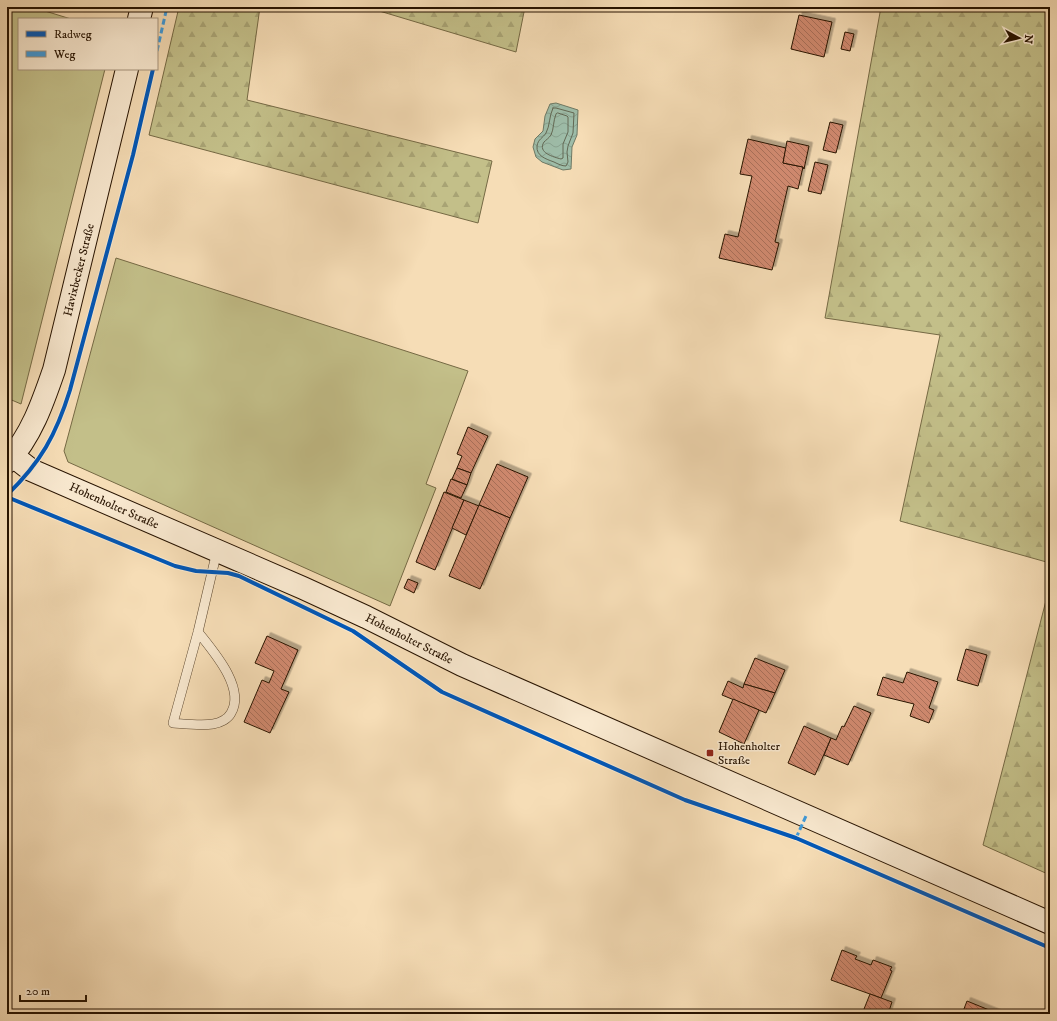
<svg xmlns="http://www.w3.org/2000/svg" width="1057" height="1021" viewBox="0 0 1057 1021" font-family="'IM FELL DW Pica',serif">
<style>
.green{fill:#c3bf89;stroke:#756944}
.forest{fill:url(#forest-firs);stroke:#756944}
.water{fill:url(#water-waves);stroke:#6e7965}
.lines{fill:none;stroke-linecap:round;stroke-linejoin:round}
.shore{stroke:#626854;stroke-width:1}
.building{fill:url(#building-back-hatch);stroke:#271300;filter:url(#shadow)}
.lane-casing{stroke:#5b462e;stroke-width:10}
.secondary-casing{stroke:#271300;stroke-width:24}
.lane{stroke:#f9e9d0;stroke-width:9}
.secondary{stroke:#f9e9d0;stroke-width:22}
.quiet{stroke:#3d9adc;stroke-width:3;stroke-dasharray:6 3;stroke-linecap:butt}
.cycleway-casing{stroke:#f9e9d0;stroke-width:6}
.cycleway{stroke:#0057b8;stroke-width:4}
.poi-dot{fill:#8f2418;stroke:#f9e9d0;stroke-width:1.5}
.labels{text-anchor:middle;dominant-baseline:central;stroke-width:3;stroke-linejoin:round;paint-order:stroke}
.street-label{font-size:12px;fill:#271300;stroke:#f9e9d0}
.poi-label{font-size:12px;fill:#271300;stroke:#f9e9d0;text-anchor:start}
</style>
<defs>
<pattern id="forest-firs" width="22" height="20" patternUnits="userSpaceOnUse"><rect width="22" height="20" fill="#c3bf89"/><path d="M5 1l3.5 6h-7zM16 11l3.5 6h-7z" fill="#a8a374"/></pattern>
<pattern id="water-waves" width="16" height="10" patternUnits="userSpaceOnUse"><rect width="16" height="10" fill="#9ebda9"/><path d="M0 5q4-4 8 0t8 0" fill="none" stroke="#88a290"/></pattern>
<pattern id="building-back-hatch" width="6" height="6" patternUnits="userSpaceOnUse"><rect width="6" height="6" fill="#d18a70"/><path d="M-1 5l2 2M0 0l6 6M5-1l2 2" fill="none" stroke="#aa705a"/></pattern>
<filter id="shadow"><feDropShadow dx="3.5" dy="-3.5" stdDeviation="0" flood-color="#0004"/></filter>
</defs>
<rect width="100%" height="100%" fill="#f6ddb6"/>
<filter id="stains"><feTurbulence type="fractalNoise" baseFrequency=".005" numOctaves="4"/><feColorMatrix values="0 0 0 0 .2 0 0 0 0 .09 0 0 0 0 .02 0 0 0 .5 -.17"/></filter>
<radialGradient id="worn" r=".72"><stop offset=".6" stop-color="#630" stop-opacity="0"/><stop offset="1" stop-color="#630" stop-opacity=".3"/></radialGradient>
<g class="green">
<polygon points="7,7 32,7 71,19 19,19 19,69 105,69 21,404 7,398"/>
<polygon points="116,258 468,371 426,484 436,488 390,606 68,462 64,451"/>
</g>
<g class="forest">
<polygon points="179,7 260,7 247,100 492,161 478,223 149,135"/>
<polygon points="366,7 525,7 516,52"/>
<polygon points="881,7 1050,7 1050,563 900,521 940,335 825,318"/>
<polygon points="1050,585 1050,875 983,845"/>
</g>
<polygon class="water" points="556,103 578,110 577,135 572,147 571,169 563,170 542,162 536,157 533,147 535,139 543,131 545,116 550,104"/>
<g class="lines">
<g class="shore">
<path d="M553 108H556L574 113 573 133 568 146 567 152 568 162 566 166C562 166 558 164 554 162 546 159 536 156 537 146 538 139 543 138 546 133 550 126 549 116 553 108Z"/>
<path d="M558 113 567 116 568 117V132L563 144V158L561 159C554 157 537 153 544 142 546 140 549 138 551 135 554 129 553 121 556 114Z"/>
</g>
</g>
<g class="building">
<polygon points="799,15 832,22 824,57 791,49"/>
<polygon points="845,32 854,34 850,51 841,49"/>
<polygon points="830,122 843,125 836,153 823,150"/>
<polygon points="748,139 786,148 783,163 803,167 798,189 788,186 775,242 779,243 772,270 719,258 725,234 738,237 752,176 740,174"/>
<polygon points="787,141 809,146 804,169 803,167 783,163"/>
<polygon points="815,162 828,165 821,194 808,191"/>
<polygon points="468,427 488,436 471,473 457,468 462,456 457,454"/>
<polygon points="497,464 528,477 510,518 479,505"/>
<polygon points="457,468 471,473 467,485 452,479"/>
<polygon points="451,479 467,485 461,498 446,492"/>
<polygon points="444,492 464,500 435,570 416,562"/>
<polygon points="464,500 479,506 466,535 452,528"/>
<polygon points="479,505 510,518 480,589 449,576"/>
<polygon points="408,579 418,583 414,593 404,588"/>
<polygon points="267,636 298,650 281,689 289,692 270,733 244,722 262,680 269,683 274,671 255,663"/>
<polygon points="966,649 987,655 978,686 957,680"/>
<polygon points="755,658 785,670 775,693 744,684"/>
<polygon points="907,672 938,682 929,708 934,710 929,723 910,716 914,704 877,695 883,677 903,683"/>
<polygon points="728,681 743,688 744,684 775,693 766,713 722,695"/>
<polygon points="733,699 759,710 744,744 719,732"/>
<polygon points="854,706 871,713 848,765 824,755 831,738 836,740 842,726 844,727"/>
<polygon points="804,726 831,738 815,775 788,763"/>
<polygon points="842,950 857,956 855,959 871,965 873,960 892,967 890,970 892,971 881,998 831,980"/>
<polygon points="870,994 892,1002 888,1014 862,1014"/>
<polygon points="967,1001 999,1014 962,1014"/>
</g>
<g class="lines">
<g class="lane-casing">
<path id="lane" d="M198 632C213 651 246 688 231 713 228 719 220 723 213 724 201 726 186 724 173 723L198 632 217 551"/>
</g>
<g class="secondary-casing">
<g id="secondary">
<polyline points="139,19 142,7"/>
<polyline points="13,456 31,470 303,588 366,617 462,665 1050,923"/>
<path d="M7 462C31 437 43 402 54 370L127 69"/>
</g>
</g>
<use href="#lane" class="lane"/>
<use href="#secondary" class="secondary"/>
<g class="quiet">
<polyline points="157,51 167,7"/>
<polyline points="796,838 806,816"/>
</g>
<g class="cycleway-casing">
<g id="cycleway">
<path d="M7 495C41 462 56 435 70 390L133 155 153 69"/>
<polyline points="7,497 175,566 196,571 228,573 239,576 353,631 442,692 685,800 796,838 1050,948"/>
</g>
</g>
<use href="#cycleway" class="cycleway"/>
</g>
<rect class="poi-dot" x="706" y="749" width="8" height="8" rx="2"/>
<g class="labels">
<g class="street-label">
<text transform="translate(79 270) rotate(-76)">Havixbecker Straße</text>
<text transform="translate(114 506) rotate(24)">Hohenholter Straße</text>
<text transform="translate(409 639) rotate(27)">Hohenholter Straße</text>
</g>
<g class="poi-label">
<text x="718" y="746">Hohenholter<tspan x="718" dy="14">Straße</tspan></text>
</g>
</g>
<rect width="1057" height="1021" fill="none" stroke="#f6ddb6" stroke-width="24"/>
<rect x="8" y="8" width="1041" height="1005" fill="none" stroke="#271300" stroke-width="2"/>
<rect x="12" y="12" width="1033" height="997" fill="none" stroke="#271300"/>
<rect x="18" y="18" width="140" height="52" fill="#f9e9d0" stroke="#a5937d"/>
<rect x="26" y="31" width="20" height="6" fill="#0057b8" stroke="#a5937d"/>
<text x="54" y="38" font-size="12" fill="#271300">Radweg</text>
<rect x="26" y="51" width="20" height="6" fill="#3d9adc" stroke="#a5937d"/>
<text x="54" y="58" font-size="12" fill="#271300">Weg</text>
<g transform="translate(1019 38) rotate(97)" stroke="#f9e9d0" stroke-width="3" paint-order="stroke">
<path d="M0-3L7 15L0 10L-7 15Z" fill="#271300"/>
<text y="-6" font-size="11" font-weight="bold" text-anchor="middle" fill="#271300">N</text>
</g>
<path d="M20 995v6h66v-6" fill="none" stroke="#271300" stroke-width="2"/>
<text x="26" y="995" font-size="12" fill="#271300" stroke="#f9e9d0" stroke-width="3" paint-order="stroke">20 m</text>
<rect width="100%" height="100%" filter="url(#stains)"/>
<rect width="100%" height="100%" fill="url(#worn)"/>
</svg>
